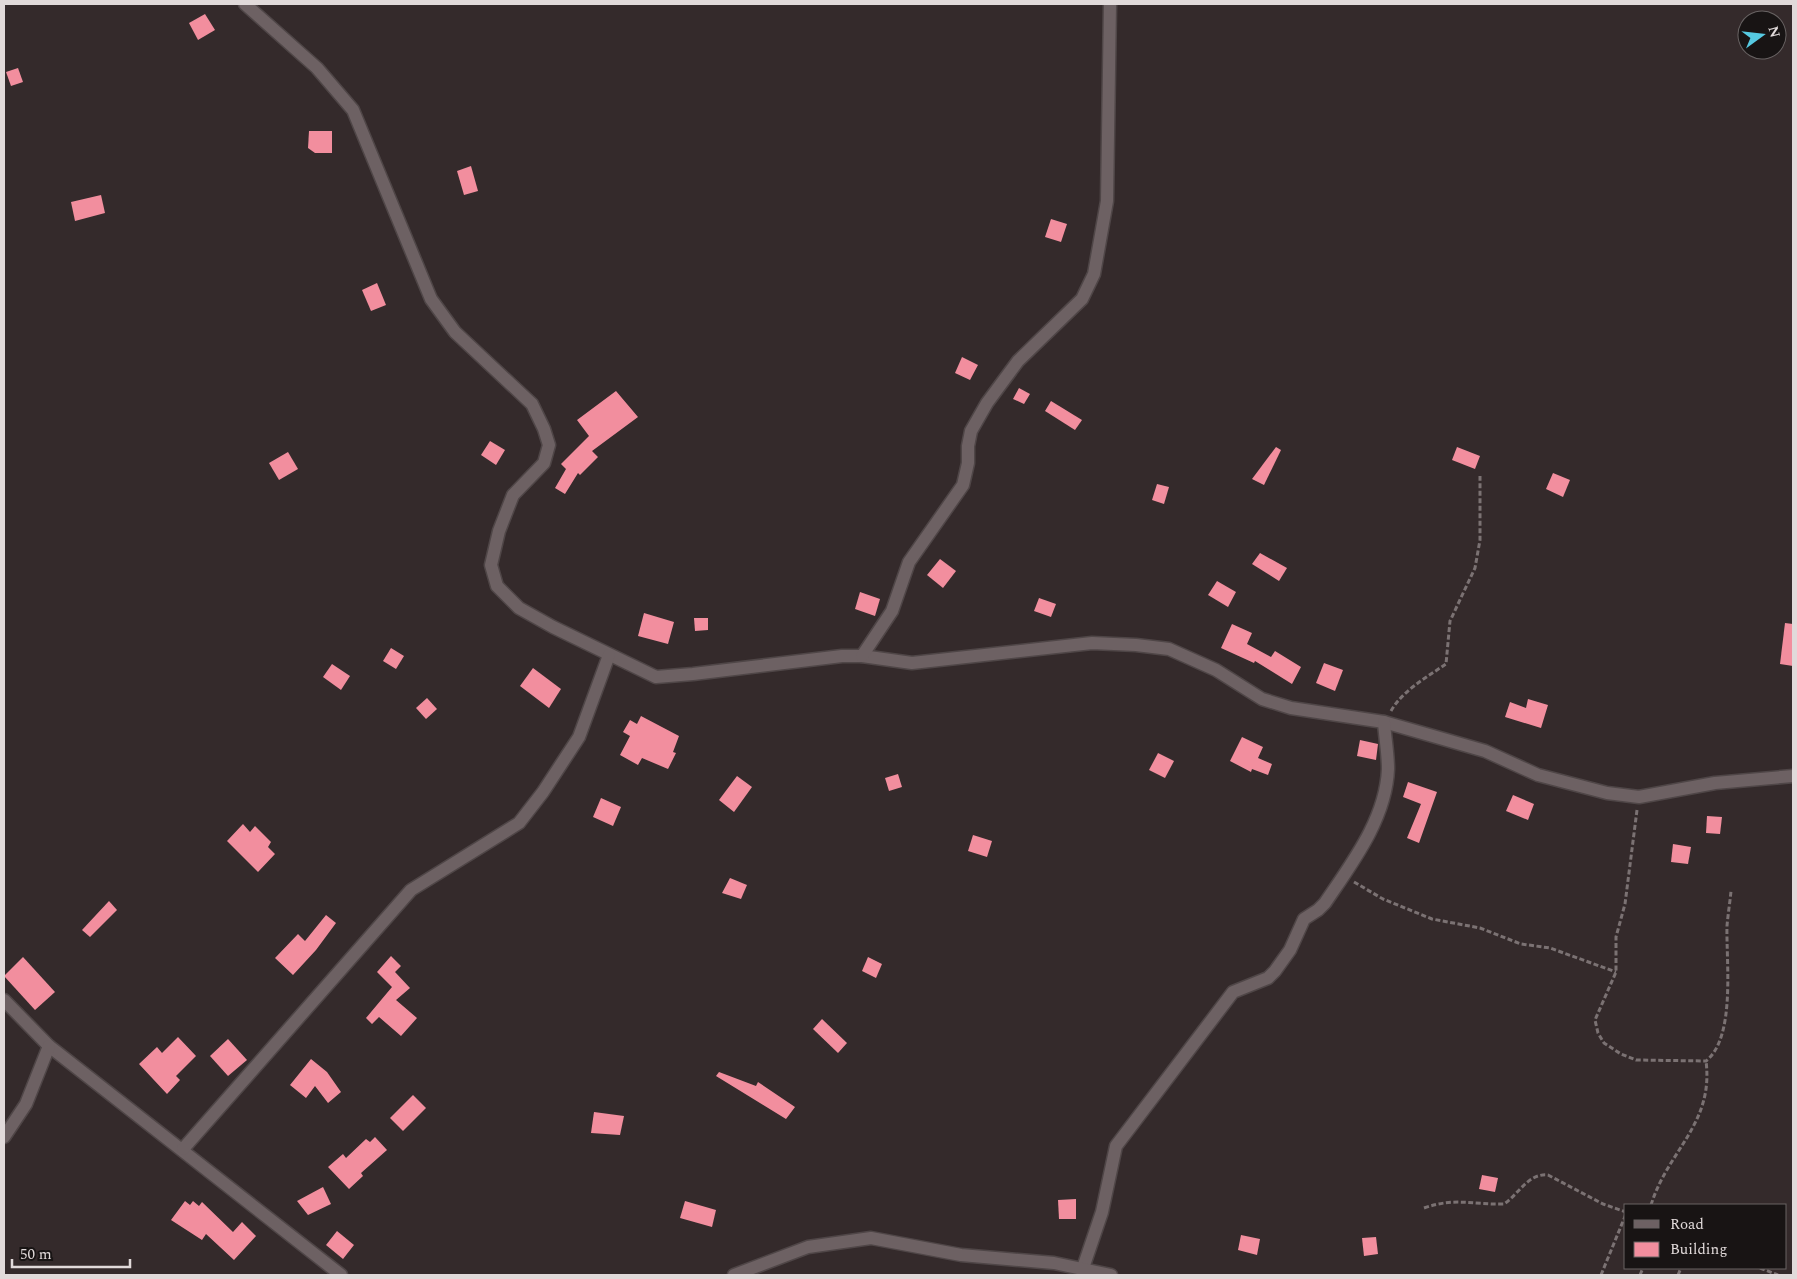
<svg xmlns="http://www.w3.org/2000/svg" width="1797" height="1279" viewBox="0 0 1797 1279" font-family="Spectral,serif">
<style>
.building{fill:#f28e9e}
.lines{fill:none;stroke-linecap:round;stroke-linejoin:round}
.minor-casing{stroke:#4f4647;stroke-width:15}
.path{stroke:#7b7273;stroke-width:3;stroke-dasharray:5 2.5;stroke-linecap:butt}
.minor{stroke:#6d6163;stroke-width:12}
</style>
<rect width="100%" height="100%" fill="#342a2b"/>
<g class="building">
<polygon points="205,14 215,30 198,40 189,23"/>
<polygon points="18,68 23,82 11,86 6,72"/>
<polygon points="309,131 332,131 332,153 315,153 308,148"/>
<polygon points="471,166 478,191 464,195 457,171"/>
<polygon points="101,195 105,213 75,221 71,202"/>
<polygon points="1051,219 1067,224 1061,242 1045,237"/>
<polygon points="377,283 386,305 371,311 362,290"/>
<polygon points="962,357 978,365 970,380 955,373"/>
<polygon points="1019,388 1030,394 1024,404 1013,399"/>
<polygon points="616,391 638,417 592,451 598,457 580,475 578,473 565,494 555,488 566,469 561,464 589,436 577,420"/>
<polygon points="1051,401 1082,420 1075,430 1045,411"/>
<polygon points="490,441 505,450 496,465 481,455"/>
<polygon points="1276,447 1281,450 1264,485 1252,479"/>
<polygon points="1457,447 1480,456 1475,469 1452,460"/>
<polygon points="288,452 298,469 279,480 269,463"/>
<polygon points="1553,473 1570,480 1563,497 1546,489"/>
<polygon points="1157,484 1169,487 1164,504 1152,500"/>
<polygon points="1260,553 1287,568 1279,581 1252,564"/>
<polygon points="940,559 956,571 943,588 927,575"/>
<polygon points="1217,581 1236,592 1228,607 1208,595"/>
<polygon points="860,592 880,599 875,616 855,609"/>
<polygon points="1039,598 1056,604 1051,617 1034,611"/>
<polygon points="644,613 674,622 668,644 638,636"/>
<polygon points="694,618 708,618 708,630 695,631"/>
<polygon points="1785,623 1793,624 1793,666 1780,664"/>
<polygon points="1232,624 1252,633 1247,644 1271,657 1275,651 1301,667 1292,684 1255,661 1254,663 1221,648"/>
<polygon points="391,648 404,656 396,669 383,661"/>
<polygon points="1324,663 1343,670 1335,691 1316,683"/>
<polygon points="332,664 350,676 341,690 323,677"/>
<polygon points="533,668 561,689 549,708 520,686"/>
<polygon points="427,698 437,709 426,719 416,708"/>
<polygon points="1528,699 1548,705 1541,728 1505,717 1510,702 1526,708"/>
<polygon points="641,716 679,736 673,752 676,753 668,769 642,758 638,765 620,755 630,736 623,732 630,720 637,724"/>
<polygon points="1242,737 1263,747 1258,758 1272,764 1268,775 1252,769 1251,772 1230,761"/>
<polygon points="1360,740 1378,744 1376,760 1357,756"/>
<polygon points="1158,753 1174,761 1165,778 1149,770"/>
<polygon points="898,774 902,787 889,791 885,778"/>
<polygon points="737,776 752,787 734,812 719,800"/>
<polygon points="1408,782 1437,792 1419,843 1407,838 1421,804 1403,797"/>
<polygon points="1513,795 1534,804 1528,820 1506,811"/>
<polygon points="601,798 621,807 613,826 593,817"/>
<polygon points="1707,816 1722,817 1720,834 1706,833"/>
<polygon points="243,824 250,832 255,826 271,842 268,847 275,854 258,872 227,841"/>
<polygon points="973,835 992,841 987,857 968,851"/>
<polygon points="1673,844 1691,847 1688,864 1671,862"/>
<polygon points="730,878 747,885 741,899 722,893"/>
<polygon points="109,901 117,910 90,937 82,930"/>
<polygon points="326,915 336,923 316,950 293,975 275,958 298,934 305,941"/>
<polygon points="391,956 401,966 395,972 410,988 396,1000 417,1018 401,1036 379,1017 372,1024 366,1018 392,987 377,972"/>
<polygon points="23,957 55,992 35,1010 4,976"/>
<polygon points="868,957 882,964 876,978 862,971"/>
<polygon points="822,1019 847,1043 838,1053 813,1029"/>
<polygon points="178,1037 196,1056 176,1076 180,1080 167,1094 139,1064 157,1047 162,1053"/>
<polygon points="228,1039 247,1060 228,1076 210,1056"/>
<polygon points="311,1059 327,1072 341,1092 328,1103 315,1086 306,1098 290,1085"/>
<polygon points="719,1072 756,1086 758,1082 795,1107 786,1119 716,1076"/>
<polygon points="413,1095 426,1108 403,1131 390,1118"/>
<polygon points="594,1112 624,1116 620,1135 591,1133"/>
<polygon points="375,1137 387,1150 361,1173 363,1176 349,1189 328,1167 343,1154 346,1158 366,1139 370,1142"/>
<polygon points="1482,1175 1498,1178 1495,1192 1479,1189"/>
<polygon points="323,1187 331,1204 308,1215 297,1201"/>
<polygon points="1076,1199 1076,1219 1059,1219 1058,1200"/>
<polygon points="185,1201 190,1205 193,1201 199,1206 202,1202 233,1232 242,1222 256,1236 234,1260 206,1234 202,1240 171,1220"/>
<polygon points="685,1201 716,1210 712,1227 680,1218"/>
<polygon points="337,1231 354,1245 343,1259 326,1245"/>
<polygon points="1241,1235 1260,1239 1257,1255 1238,1250"/>
<polygon points="1376,1237 1378,1254 1364,1256 1362,1238"/>
</g>
<g class="lines">
<g class="minor-casing">
<g id="minor">
<polyline points="245,4 317,68 353,110 431,299 455,332 532,404 544,429 549,445 544,463 513,495 499,531 491,565 497,586 519,608 553,627 656,677 693,674 842,656 862,656 912,663 1092,643 1136,645 1169,649 1216,670 1262,699 1291,708 1384,722 1485,751 1538,775 1607,793 1639,797 1715,783 1793,776"/>
<polyline points="862,656 892,611 909,562 963,485 968,463 968,446 971,431 987,403 1018,361 1082,299 1094,274 1107,201 1110,4"/>
<polyline points="4,1000 49,1046 341,1275"/>
<polyline points="4,1137 26,1104 49,1046"/>
<polyline points="183,1149 411,890 519,823 543,792 579,737 609,655"/>
<path d="M1083 1268 1102 1212 1116 1146 1233 992 1268 978 1275 971 1290 950 1304 919 1318 910 1325 903C1352 863 1386 819 1388 769 1388 753 1385 738 1384 722"/>
<polyline points="734,1275 808,1247 871,1238 961,1255 1054,1263 1111,1275"/>
</g>
</g>
<g class="path">
<path d="M1391 711C1402 691 1427 677 1446 664L1450 621 1475 568 1480 540V476"/>
<path d="M1637 810 1625 904 1616 937V972L1595 1020 1598 1033 1604 1043 1621 1054 1636 1060 1706 1061C1736 1037 1726 961 1727 926 1728 914 1730 902 1731 891"/>
<polyline points="1354,882 1383,899 1432,919 1480,928 1521,944 1550,948 1616,972"/>
<path d="M1651 1205C1668 1150 1714 1124 1706 1061"/>
<path d="M1424 1208C1455 1197 1473 1205 1504 1204 1519 1194 1528 1173 1548 1175L1603 1204 1626 1212"/>
<polyline points="1760,1268 1778,1275"/>
<polyline points="1601,1275 1626,1214"/>
<polyline points="1640,1275 1643,1268"/>
<polyline points="1678,1275 1681,1268"/>
</g>
<use href="#minor" class="minor"/>
</g>
<rect width="1797" height="1279" fill="none" stroke="#e1dada" stroke-width="10"/>
<rect x="1624" y="1204" width="162" height="65" fill="#181414" stroke="#686363"/>
<rect x="1634" y="1220" width="25" height="8" fill="#6d6163" stroke="#686363"/>
<text x="1670" y="1229" font-size="15" fill="#e1dada">Road</text>
<rect x="1634" y="1242" width="25" height="15" fill="#f28e9e" stroke="#686363"/>
<text x="1670" y="1254" font-size="15" fill="#e1dada">Building</text>
<g transform="translate(1762 35) rotate(75)"><circle r="24" fill="#181414" stroke="#686363"/>
<path d="M0-4L9 19L0 12L-9 19Z" fill="#56c9e1"/>
<text y="-8" font-size="14" font-weight="bold" text-anchor="middle" fill="#e1dada">N</text>
</g>
<path d="M12 1259v8h118v-8" fill="none" stroke="#e1dada" stroke-width="2.5"/>
<text x="20" y="1259" font-size="15" fill="#e1dada" stroke="#181414" stroke-width="4" paint-order="stroke">50 m</text>
</svg>
